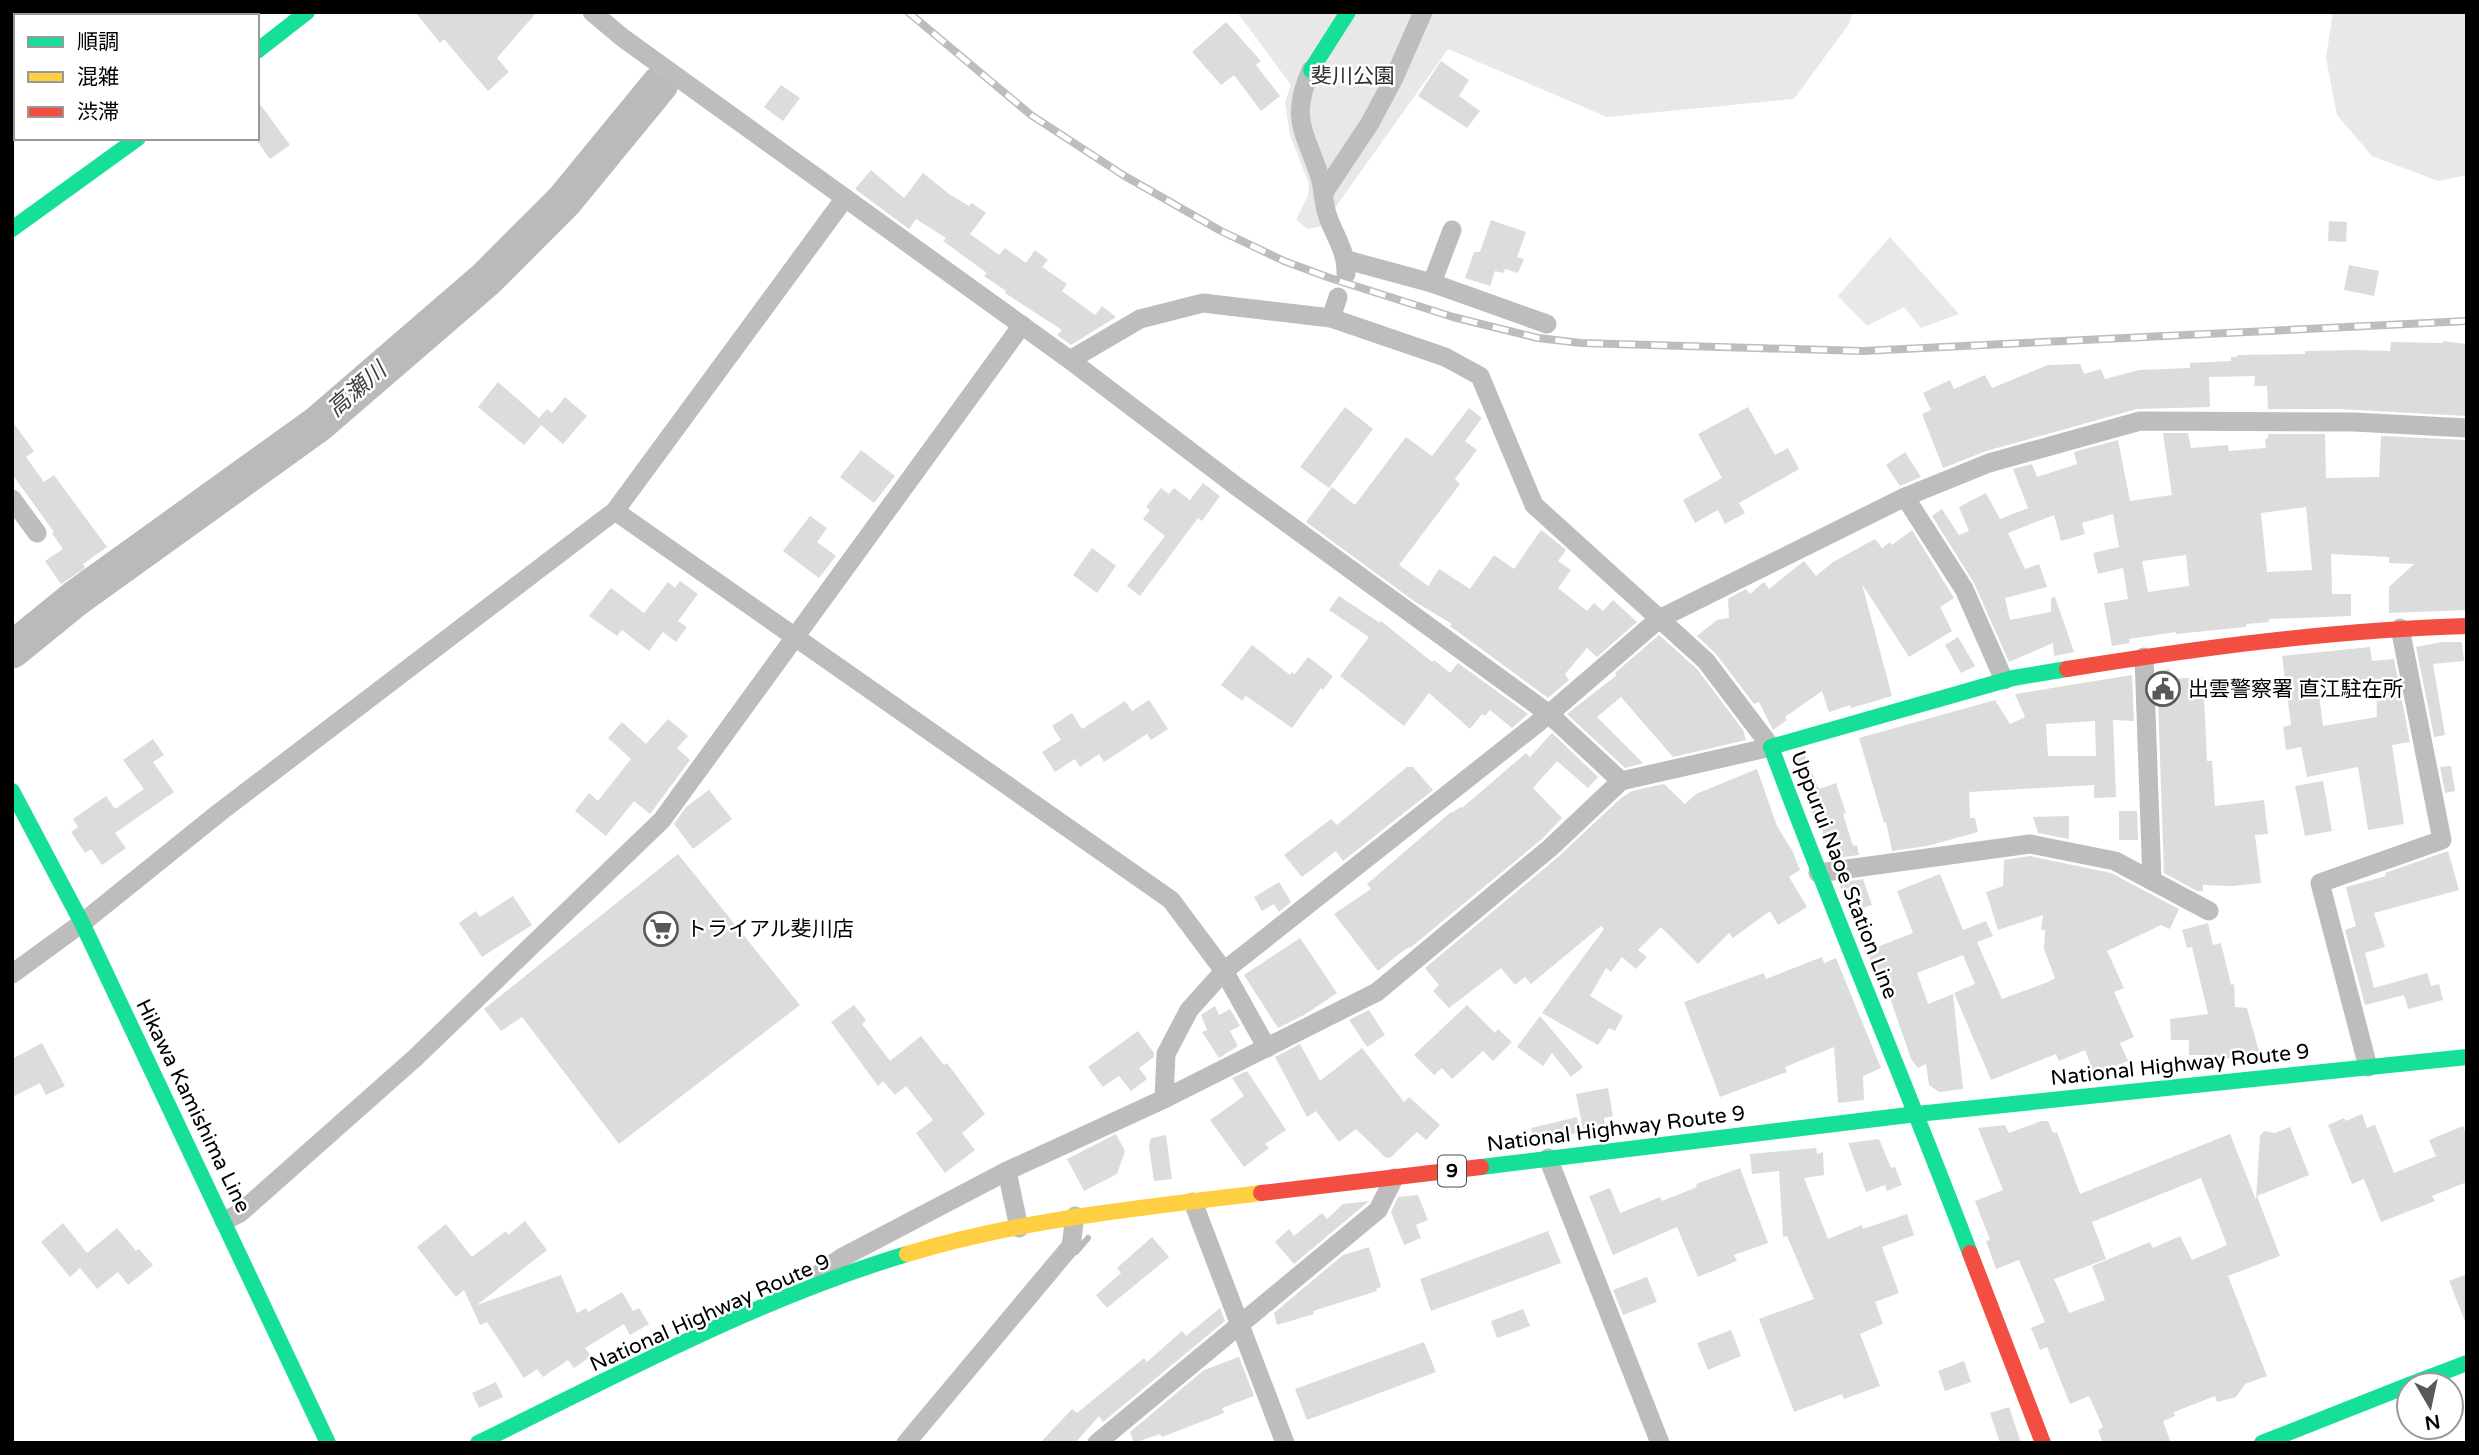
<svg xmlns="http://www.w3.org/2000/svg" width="2479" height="1455" viewBox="0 0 2479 1455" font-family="'Varela Round','Noto Sans JP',sans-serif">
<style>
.green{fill:#e8e8e8}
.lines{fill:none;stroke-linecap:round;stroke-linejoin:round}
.stream{stroke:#bababa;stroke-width:6}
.river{stroke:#bababa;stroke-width:37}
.building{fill:#dcdcdc;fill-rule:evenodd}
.street{stroke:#bdbdbd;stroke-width:19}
.fast{stroke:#16e098;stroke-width:16}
.slow{stroke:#ffcf43;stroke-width:16}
.jam{stroke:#f24e42;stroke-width:16}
.rail-casing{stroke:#bdbdbd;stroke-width:8}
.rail{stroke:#fff;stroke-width:5;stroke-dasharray:16;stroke-linecap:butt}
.labels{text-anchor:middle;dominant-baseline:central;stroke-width:5;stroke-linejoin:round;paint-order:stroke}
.shield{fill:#fff;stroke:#4c4c4c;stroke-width:2}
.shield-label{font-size:19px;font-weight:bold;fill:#000}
.park-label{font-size:21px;fill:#2d2d2d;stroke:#fff}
.poi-label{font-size:21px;fill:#000;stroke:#fff;text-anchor:start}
.street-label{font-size:21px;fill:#000;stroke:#fff}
.water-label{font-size:23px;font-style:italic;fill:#3e3e3e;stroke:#fff}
</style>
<rect width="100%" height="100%" fill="#fff"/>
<g class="green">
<polygon points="12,12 72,12 74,16 16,16 16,93 12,91"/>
<polygon points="1237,12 1853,12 1849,24 1794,99 1607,117 1448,49 1322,226 1308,229 1296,220 1308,195 1309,184 1290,135 1285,103 1291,85"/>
<polygon points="2333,12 2467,12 2467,175 2438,181 2372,156 2337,115 2326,58"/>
<polygon points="1890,237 1959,314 1921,328 1904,307 1867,326 1838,296"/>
</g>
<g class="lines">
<polyline class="stream" points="1076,1252 1088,1238"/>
<polyline class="river" points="12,650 76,598 318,424 486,279 564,201 660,84"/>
</g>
<g class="building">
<polygon points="415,12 537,12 497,58 509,72 488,91 444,39 440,43"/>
<polygon points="1226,22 1261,61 1256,65 1280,96 1261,111 1234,75 1221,85 1192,52"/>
<polygon points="1441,61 1469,80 1459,96 1480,111 1467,128 1418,96"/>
<polygon points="781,85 800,98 783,121 764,107"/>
<polygon points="257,100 290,145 270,159 257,141"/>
<polygon points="871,170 904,198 923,173 949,194 969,206 972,203 986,213 970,234 999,255 1005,248 1026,263 1035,250 1048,260 1042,267 1067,284 1062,291 1095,315 1102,306 1116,317 1071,345 1057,335 1062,330 1005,293 1006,291 984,276 987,273 943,241 946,238 916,219 909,229 855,189"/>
<polygon points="1491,220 1526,232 1517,257 1524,259 1518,273 1505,269 1503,273 1495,271 1490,286 1465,278 1474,252 1480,252"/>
<polygon points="2329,221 2347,222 2346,242 2328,241"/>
<polygon points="2349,265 2379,271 2374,296 2344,290"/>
<polygon points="2443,341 2467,344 2467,416 2339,409 2268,409 2267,386 2254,386 2255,376 2209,377 2210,407 2137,409 1986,451 1943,468 1922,414 1931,410 1923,393 1950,380 1954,389 1985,375 1992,388 2048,365 2080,364 2084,374 2101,369 2105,379 2139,370 2190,368 2190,363 2231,361 2231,357 2237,357 2237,355 2305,354 2305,351 2356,350 2390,351 2391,342 2443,343"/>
<polygon points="498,382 539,418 547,409 552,413 565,397 587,416 563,444 541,425 524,445 478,407"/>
<polygon points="1345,407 1373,429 1329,488 1300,467"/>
<polygon points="1748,407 1775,455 1788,448 1799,469 1739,503 1745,513 1725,524 1718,510 1695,523 1683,500 1722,478 1698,434"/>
<polygon points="1469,408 1482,418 1465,441 1477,450 1455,479 1460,484 1399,565 1428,586 1439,569 1470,589 1494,555 1514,569 1541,530 1554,540 1566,550 1558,561 1571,570 1558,588 1587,611 1594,603 1603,611 1613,600 1637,622 1597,657 1587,648 1565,674 1569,680 1548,698 1450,626 1452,624 1414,601 1306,522 1332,487 1355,505 1406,437 1432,456"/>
<polygon points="12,421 34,451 26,457 44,482 54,475 107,547 83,564 85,568 61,584 45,561 63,549 52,533 54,532 12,474"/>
<path d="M2163 433H2188L2191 448 2228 445 2229 451 2266 448 2265 439 2268 438V434H2325L2326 478 2379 477 2381 436 2467 440V610L2389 613V587L2414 564 2389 563V557L2331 554 2332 594H2351V616L2269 619V622L2246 624V627L2176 634V632L2129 639 2130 643 2112 646 2104 603 2128 599 2123 568 2098 574 2093 553 2119 547 2113 514 2082 523 2085 534 2061 541 2054 515 2008 533 2025 569 2039 564 2047 587 2005 598 2010 620 2051 612V598L2055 597 2074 652 2054 656 2053 643 2009 662 1974 583 1932 516 1942 509 1959 535 1969 531 1959 507 1986 493 2000 519 2028 508 2013 469 2032 464 2037 477 2077 464 2074 452 2118 440 2130 501 2172 495ZM2306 507 2312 570 2267 572 2261 513ZM2186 555 2189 586 2148 592 2142 561Z"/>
<polygon points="861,450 895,476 874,503 840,477"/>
<polygon points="1905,452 1921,477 1900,486 1886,465"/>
<polygon points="1203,483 1220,496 1202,521 1198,518 1140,596 1127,586 1165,536 1143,519 1150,510 1146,507 1161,488 1169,494 1174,488 1190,500"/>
<polygon points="810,516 827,528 817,542 836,556 819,578 783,551"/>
<polygon points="1912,530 1954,598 1940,607 1952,631 1909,657 1862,584 1892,696 1851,708 1850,705 1829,712 1822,691 1785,717 1787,720 1773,730 1759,702 1754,704 1716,654 1697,636 1717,620 1729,618 1728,599 1731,597 1746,589 1750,594 1764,582 1769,589 1804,561 1816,576 1833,562 1875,539 1882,548 1890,542 1892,545"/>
<polygon points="1092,548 1116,566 1097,593 1073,575"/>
<polygon points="680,581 698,594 678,621 687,627 676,642 663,632 649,651 622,630 617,636 589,616 611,588 644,613 668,582 675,588"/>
<polygon points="1339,596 1380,623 1381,621 1432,662 1434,660 1450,673 1458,663 1528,714 1512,728 1490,710 1485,716 1482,714 1470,729 1429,693 1404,726 1340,676 1369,637 1329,610"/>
<polygon points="1659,635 1697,669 1743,730 1746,740 1673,757 1621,697 1597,717 1643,763 1625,768 1567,714 1617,675 1615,673"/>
<polygon points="1958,637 1975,666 1961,673 1945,645"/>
<polygon points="2442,642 2462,642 2464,661 2433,664 2445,735 2434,737 2416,647"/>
<polygon points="1252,645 1290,675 1292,672 1295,674 1308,657 1333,676 1323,690 1321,688 1292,728 1246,696 1242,701 1221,685"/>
<path d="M2370 647 2372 661 2394 659 2410 742 2392 745 2404 824 2368 830 2358 767 2307 777 2301 747 2286 750 2283 727 2291 725 2282 656ZM2376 679 2377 717 2323 726 2318 687Z"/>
<polygon points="2170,669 2170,679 2203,677 2207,761 2212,761 2215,806 2264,800 2268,834 2255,835 2261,883 2233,886 2203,885 2203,891 2197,891 2164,873 2157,671"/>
<path d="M2132 675 2134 721 2113 720 2116 797 2094 798V785L1969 792 1970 818H1975L1978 832 1927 846 1892 851 1886 822 1884 823 1859 738 1995 700 2010 724 2025 717 2015 694ZM2095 721 2096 756H2048L2046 724Z"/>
<polygon points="1149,700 1168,729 1151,740 1147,734 1104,762 1099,754 1080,767 1075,759 1055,772 1042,752 1061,740 1052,726 1072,713 1082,729 1125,701 1132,711"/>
<polygon points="668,719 688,736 677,748 690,760 650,814 634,801 606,836 575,811 589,793 598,801 631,759 608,738 622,722 646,744"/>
<polygon points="1552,733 1598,777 1588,788 1557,761 1533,788 1562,818 1542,839 1410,948 1409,947 1403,951 1378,971 1334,914 1371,889 1367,884 1451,812 1452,813 1460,807 1462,808 1526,753 1530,757"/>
<polygon points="153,739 164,755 153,762 174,792 115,833 126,848 102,865 91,849 85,853 71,832 78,827 73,819 106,796 115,809 144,789 123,760"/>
<polygon points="1804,754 1819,789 1836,783 1846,813 1843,814 1853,846 1857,845 1859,855 1831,859 1820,822 1816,823 1792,757"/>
<polygon points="2451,766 2455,791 2445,793 2440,767"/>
<polygon points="1407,767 1413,767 1433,790 1343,861 1336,851 1302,877 1284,855 1331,819 1337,825"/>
<polygon points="1757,769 1777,826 1793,852 1800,870 1789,877 1807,907 1778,925 1770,911 1733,938 1729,933 1698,964 1661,927 1638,950 1647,957 1636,969 1622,957 1611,972 1606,968 1590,996 1623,1016 1615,1031 1609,1028 1598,1045 1542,1013 1604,929 1601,926 1531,984 1525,977 1515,985 1501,968 1449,1008 1433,991 1439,985 1425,968 1558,857 1621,798 1632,791 1664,784 1685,804 1696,794"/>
<polygon points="2323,781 2332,831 2305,836 2295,786"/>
<polygon points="709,790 732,819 693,849 674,824 686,807"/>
<polygon points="2119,811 2137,811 2138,840 2119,840"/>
<polygon points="2069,816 2069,839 2038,833 2033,817"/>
<polygon points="2448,851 2459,890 2374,913 2385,947 2365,953 2374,988 2427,973 2431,986 2439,984 2443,1000 2408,1009 2404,995 2365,1005 2345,930 2356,926 2346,887 2386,876 2385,873"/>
<polygon points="678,854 800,1005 619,1144 522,1017 501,1031 484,1009"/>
<polygon points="2030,856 2111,873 2179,909 2170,929 2161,925 2107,951 2124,988 2114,992 2134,1037 2120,1043 2128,1061 2094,1074 2085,1050 2059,1061 2056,1054 1991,1080 1954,993 1975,984 1963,955 1917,973 1928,1004 1953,994 1963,1089 1939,1092 1929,1085 1926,1064 1918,1068 1911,1059 1887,989 1883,991 1867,951 1913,933 1897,891 1940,874 1963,930 1986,921 1993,936 1977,942 2002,999 2048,982 2055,978 2044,949 2045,930 2041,930 2043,915 1998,930 1986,892 2003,886 2004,860"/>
<polygon points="1863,879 1872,905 1851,912 1839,883"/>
<polygon points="1279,882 1291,902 1279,912 1274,904 1262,911 1254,897"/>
<polygon points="513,896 532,925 482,957 459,923 476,911 480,917"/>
<polygon points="2208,923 2213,945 2221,943 2231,985 2234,984 2235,1007 2247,1008 2260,1055 2218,1059 2217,1055 2189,1055 2189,1040 2171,1040 2170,1019 2208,1014 2192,947 2187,948 2182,930"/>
<polygon points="1300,938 1337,993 1304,1015 1278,1028 1244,975"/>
<polygon points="1822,957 1824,963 1836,958 1881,1068 1863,1076 1864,1100 1838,1103 1834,1047 1785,1067 1787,1072 1720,1097 1684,1002 1764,973 1766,979"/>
<polygon points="854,1005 866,1020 862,1024 890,1061 921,1036 944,1065 947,1063 985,1114 962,1133 975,1150 945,1173 916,1133 933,1120 906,1086 895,1095 883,1081 878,1086 831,1022"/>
<polygon points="1467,1005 1495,1033 1498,1029 1512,1042 1493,1061 1483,1051 1452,1079 1442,1068 1434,1075 1414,1055"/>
<polygon points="1215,1006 1219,1015 1230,1009 1240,1026 1230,1031 1238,1046 1219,1058 1202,1032 1207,1030 1201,1015"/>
<polygon points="1369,1010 1385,1035 1367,1047 1349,1020"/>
<polygon points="1540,1016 1583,1067 1571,1077 1552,1053 1543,1066 1517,1047"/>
<polygon points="1138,1031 1154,1053 1154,1057 1139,1068 1147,1079 1131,1091 1119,1076 1103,1087 1088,1067"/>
<polygon points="42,1043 65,1086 46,1095 40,1083 12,1097 12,1059"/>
<polygon points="1300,1044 1320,1081 1362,1048 1404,1102 1409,1097 1440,1125 1426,1140 1417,1132 1391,1157 1386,1158 1356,1129 1339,1142 1316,1111 1307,1117 1275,1057"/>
<polygon points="1247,1071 1286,1130 1265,1144 1269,1148 1244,1167 1210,1120 1244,1096 1232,1078"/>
<polygon points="1608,1088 1613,1116 1604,1118 1605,1124 1583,1129 1576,1094"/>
<polygon points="2362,1114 2367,1128 2375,1125 2394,1173 2436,1156 2429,1140 2463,1126 2467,1136 2467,1182 2432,1196 2435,1201 2381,1222 2364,1179 2352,1184 2328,1125 2344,1118 2346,1121"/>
<polygon points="1577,1117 1580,1133 1533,1139 1531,1128"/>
<path d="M2041 1121H2048L2053 1133 2057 1132 2080 1194 2230 1134 2256 1200 2260 1136 2264 1131 2275 1133 2290 1127 2309 1175 2257 1196 2280 1256 2228 1276 2267 1376 2245 1384 2236 1397 2217 1402 2215 1396 2174 1412 2175 1416 2163 1421 2171 1443H2103L2098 1430 2103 1427 2089 1396 2070 1404 2047 1347 2040 1350 2031 1328 2045 1322 2019 1260 1996 1269 1986 1241 1990 1240 1975 1201 2003 1190 1978 1128 2005 1125 2009 1133ZM2201 1178 2227 1245 2192 1260 2180 1236 2153 1248 2150 1242 2092 1266 2105 1300 2069 1313 2054 1279 2106 1259 2092 1222Z"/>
<polygon points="1116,1134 1125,1151 1117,1174 1084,1191 1067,1159"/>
<polygon points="1166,1135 1172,1179 1154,1181 1149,1146 1151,1138"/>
<polygon points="1879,1139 1891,1168 1895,1167 1902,1185 1887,1191 1885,1185 1866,1192 1848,1143"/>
<polygon points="1816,1148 1817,1154 1823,1152 1824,1175 1804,1178 1828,1239 1862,1225 1863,1229 1907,1214 1914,1235 1882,1247 1899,1293 1875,1302 1883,1324 1860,1334 1880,1386 1844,1399 1842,1394 1794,1412 1759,1319 1814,1299 1787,1236 1783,1237 1779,1171 1752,1174 1750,1154"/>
<polygon points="1740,1168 1768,1243 1734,1255 1737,1261 1698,1277 1677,1227 1613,1255 1589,1196 1610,1188 1620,1213 1660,1197 1662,1201 1697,1187 1696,1184"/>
<polygon points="1418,1195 1428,1220 1416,1225 1421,1238 1404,1245 1391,1212 1398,1197"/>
<polygon points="1369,1201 1294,1264 1275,1242 1289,1229 1294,1236 1322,1213 1327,1219 1343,1204"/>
<polygon points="525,1221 547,1250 477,1305 561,1275 577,1313 586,1308 588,1312 622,1292 633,1311 639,1308 649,1324 630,1335 624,1324 585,1348 591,1356 574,1368 568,1360 543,1377 537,1369 524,1378 487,1322 480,1325 464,1290 456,1297 417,1247 446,1224 472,1257 506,1231 508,1235"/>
<polygon points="63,1223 87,1253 117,1228 136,1251 139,1249 153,1265 128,1285 118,1272 97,1289 80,1268 70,1277 41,1242"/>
<polygon points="1548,1231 1561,1263 1431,1311 1420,1279"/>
<polygon points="1152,1237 1169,1257 1107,1308 1096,1295 1121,1273 1117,1268"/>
<polygon points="1369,1247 1381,1287 1376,1289 1377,1291 1313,1311 1314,1314 1277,1325 1274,1313 1343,1255"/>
<polygon points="2467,1274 2467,1324 2466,1324 2449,1281"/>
<polygon points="1647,1277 1657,1302 1623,1315 1613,1290"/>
<polygon points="1220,1308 1225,1321 1103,1422 1099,1416 1075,1443 1040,1443 1072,1409 1077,1413 1144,1358 1147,1362 1182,1331 1186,1336"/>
<polygon points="1523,1309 1530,1326 1497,1338 1491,1321"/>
<polygon points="1731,1330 1741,1356 1708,1370 1697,1343"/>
<polygon points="1424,1342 1436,1372 1307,1420 1295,1389"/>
<polygon points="1239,1357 1254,1396 1222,1408 1224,1413 1162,1437 1160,1434 1134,1443 1130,1432 1204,1370"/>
<polygon points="1964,1361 1971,1382 1945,1391 1938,1371"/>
<polygon points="496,1382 503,1397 479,1408 472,1393"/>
<polygon points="2009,1407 2021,1443 2000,1443 1990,1413"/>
</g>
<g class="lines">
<g class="street">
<polyline points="83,12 85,16"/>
<polyline points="592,12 623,38 1070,360 1236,486 1549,714 1621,781"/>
<path d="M1311 70C1290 118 1304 130 1319 174 1324 188 1323 204 1328 217 1335 237 1347 252 1346 274"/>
<polyline points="1323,194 1370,123 1394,78 1423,12"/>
<polyline points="1347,260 1432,283 1547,324"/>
<polyline points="1432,283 1452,230"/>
<polyline points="1331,318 1338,297"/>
<polyline points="1905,497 1964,589 2004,680"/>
<polyline points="12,499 37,533"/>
<polyline points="615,511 1171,900 1224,971 1267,1048"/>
<polyline points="2144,657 2152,881"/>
<polyline points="1818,873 2030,844 2115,861 2209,911"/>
<polyline points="12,974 82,923 220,812 615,511 845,198"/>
<polyline points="2368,1067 2320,883 2442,840 2400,628"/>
<polyline points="1164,1099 1166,1054 1189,1010 1224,971 1549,714 1659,619 1905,497 1989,463 2140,421 2354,422 2467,428"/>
<polyline points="1548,1158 1660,1443"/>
<polyline points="1007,1171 1019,1228"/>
<polyline points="1193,1202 1285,1443"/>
<polyline points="224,1221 240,1213 415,1058 662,820 1022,325"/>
<polyline points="821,1272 841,1258 1007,1171 1164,1099 1377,992 1550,848 1621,781 1771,747 1706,661 1534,505 1480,376 1445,357 1331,318 1203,303 1140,319 1070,360"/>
<polyline points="906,1443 1071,1246 1075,1216"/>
<polyline points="1097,1443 1378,1210 1394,1178"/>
</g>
<g class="fast">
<polyline points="257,51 307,12"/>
<polyline points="1311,70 1348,12"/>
<polyline points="12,229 138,138"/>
<polyline points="12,791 82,923 328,1443"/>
<polyline points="1481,1167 1917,1114 2467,1057"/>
<path d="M1970 1253C1906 1084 1834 917 1771 747L2013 678 2067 669"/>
<polyline points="2409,1385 2467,1363"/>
<path d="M478 1443C618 1375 757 1299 907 1254"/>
<polyline points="2262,1443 2409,1385"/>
</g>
<path class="slow" d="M907 1254C1022 1219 1142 1208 1261 1193"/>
<g class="jam">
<path d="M2067 669C2199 648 2333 630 2467 626"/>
<polyline points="1261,1193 1481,1167"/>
<polyline points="1970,1253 2043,1443"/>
</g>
<g class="rail-casing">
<polyline id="rail" points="908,12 1031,115 1123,175 1221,231 1284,261 1330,278 1453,317 1538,338 1581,343 1863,351 2467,321"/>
</g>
<use href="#rail" class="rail"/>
</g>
<defs>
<g id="civic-ring" transform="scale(1.75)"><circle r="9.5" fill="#fff" stroke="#595959" stroke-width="1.5"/><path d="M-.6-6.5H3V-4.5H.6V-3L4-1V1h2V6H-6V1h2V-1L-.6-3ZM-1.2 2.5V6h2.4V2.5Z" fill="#595959"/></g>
<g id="supermarket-ring" transform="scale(1.75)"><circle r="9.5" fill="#fff" stroke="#595959" stroke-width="1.5"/><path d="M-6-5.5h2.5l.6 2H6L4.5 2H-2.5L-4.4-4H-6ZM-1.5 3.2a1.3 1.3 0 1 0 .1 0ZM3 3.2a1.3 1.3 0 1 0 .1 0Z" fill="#595959"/></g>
</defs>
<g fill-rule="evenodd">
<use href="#civic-ring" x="2163" y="689"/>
<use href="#supermarket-ring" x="661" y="929"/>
</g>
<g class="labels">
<rect class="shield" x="1438" y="1155.5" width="28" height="31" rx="5"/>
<g class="shield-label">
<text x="1452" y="1171">9</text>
</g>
<g class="park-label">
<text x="1353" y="76">斐川公園</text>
</g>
<g class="poi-label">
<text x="2188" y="689">出雲警察署 直江駐在所</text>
<text x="686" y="929">トライアル斐川店</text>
</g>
<g class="street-label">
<text transform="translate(1844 875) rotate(69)">Uppurui Naoe Station Line</text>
<text transform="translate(2180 1065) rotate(-6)">National Highway Route 9</text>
<text transform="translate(193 1106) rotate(64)">Hikawa Kamishima Line</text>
<text transform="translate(1616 1129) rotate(-7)">National Highway Route 9</text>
<text transform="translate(710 1313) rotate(-24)">National Highway Route 9</text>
</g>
<g class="water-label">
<text transform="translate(357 390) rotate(-41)">高瀬川</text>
</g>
</g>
<rect width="2479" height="1455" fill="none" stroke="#000000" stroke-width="28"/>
<rect x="14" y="14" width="245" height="126" fill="#ffffff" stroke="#999999" stroke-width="2"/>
<rect x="28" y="37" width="35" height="10" fill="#16e098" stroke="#999999" stroke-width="2"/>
<text x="77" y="49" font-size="21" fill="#000000">順調</text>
<rect x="28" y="72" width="35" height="10" fill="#ffcf43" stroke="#999999" stroke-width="2"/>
<text x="77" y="84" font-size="21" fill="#000000">混雑</text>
<rect x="28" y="107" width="35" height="10" fill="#f24e42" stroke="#999999" stroke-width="2"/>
<text x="77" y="119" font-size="21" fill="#000000">渋滞</text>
<g transform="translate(2430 1406) rotate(171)"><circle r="33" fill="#ffffff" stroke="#999999" stroke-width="2"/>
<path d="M0-5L12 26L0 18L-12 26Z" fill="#595959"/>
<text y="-10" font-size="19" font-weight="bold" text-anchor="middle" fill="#000000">N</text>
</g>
</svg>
